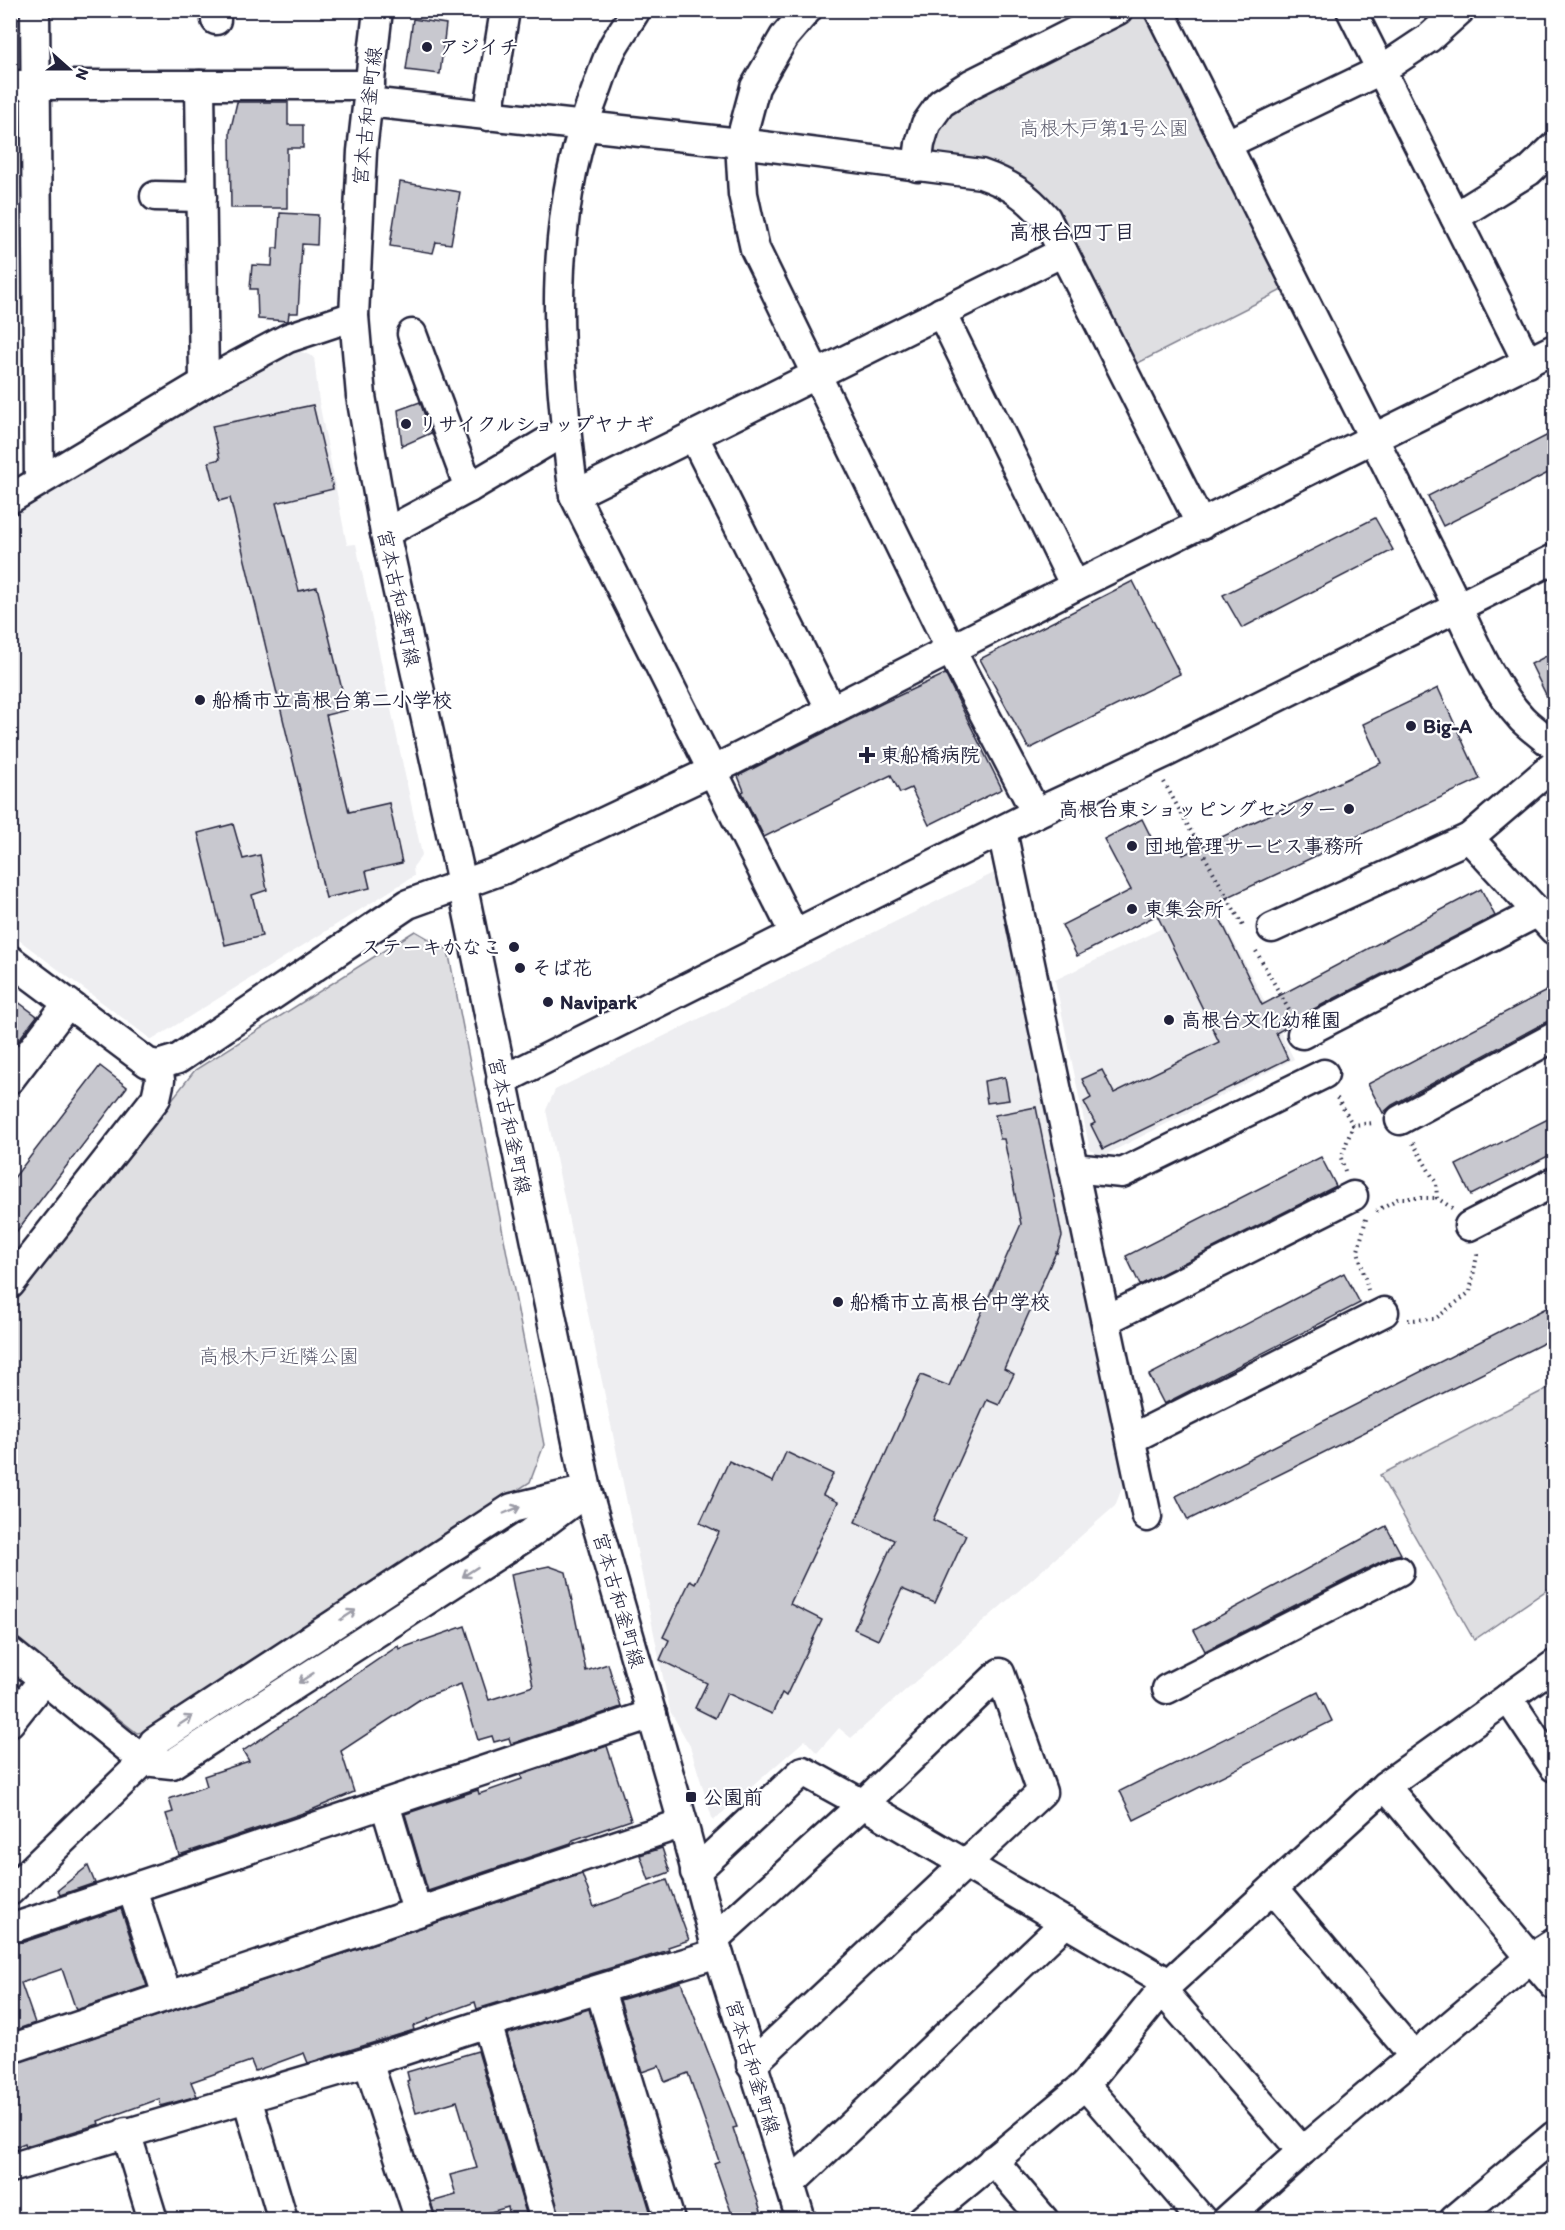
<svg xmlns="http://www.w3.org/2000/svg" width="1565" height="2230" viewBox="0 0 1565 2230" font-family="Itim,'Klee One',sans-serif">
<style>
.built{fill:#eeeef1}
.green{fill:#dfdfe2;stroke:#80808e;stroke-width:1.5}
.building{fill:#c8c8cf;stroke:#22223b;stroke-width:1.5}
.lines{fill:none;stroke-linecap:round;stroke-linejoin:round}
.minor-casing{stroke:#22223b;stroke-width:33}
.path{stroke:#22223b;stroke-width:4;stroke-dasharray:1.5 4.5;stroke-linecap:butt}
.minor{stroke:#fff;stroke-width:28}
.oneway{stroke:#9c9ca7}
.poi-dot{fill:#22223b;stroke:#fff;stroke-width:2}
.labels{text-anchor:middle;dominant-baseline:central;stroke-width:4.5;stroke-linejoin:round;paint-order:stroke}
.poi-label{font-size:20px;font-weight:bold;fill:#22223b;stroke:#fff;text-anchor:start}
.street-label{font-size:20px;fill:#22223b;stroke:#fff}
.park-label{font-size:20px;fill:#5b5b6d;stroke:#fff}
.neighbourhood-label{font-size:21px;font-weight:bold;fill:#22223b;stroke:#fff}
</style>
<rect width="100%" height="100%" fill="#fff"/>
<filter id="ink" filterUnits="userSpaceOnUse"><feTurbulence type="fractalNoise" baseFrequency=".0167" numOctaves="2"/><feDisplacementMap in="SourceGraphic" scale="12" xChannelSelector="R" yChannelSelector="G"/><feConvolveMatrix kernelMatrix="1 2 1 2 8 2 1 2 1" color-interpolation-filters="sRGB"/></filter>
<g filter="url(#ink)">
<g class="built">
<polygon points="297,350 314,357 319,402 347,545 356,544 422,855 413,867 414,876 152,1040 11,934 11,518 42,495"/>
<polygon points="1000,870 1127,1475 1115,1506 851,1738 839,1728 817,1753 805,1740 713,1821 690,1746 670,1711 546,1110 555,1090"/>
<polygon points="1214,903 1294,1059 1103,1156 1090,1150 1055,980"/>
</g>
<g class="green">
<polygon points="10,11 25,11 26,65 16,73 11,73"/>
<path d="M1136 11 1149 13 1286 288 1134 365 1022 178C993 160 968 160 936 156L927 146 960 99Z"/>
<polygon points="415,931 448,950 544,1445 530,1482 149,1731 137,1733 11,1634 10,1306 195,1070"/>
<polygon points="1554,1385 1554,1585 1474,1640 1380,1475"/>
</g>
<g class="building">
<polygon points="413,19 446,24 440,74 406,70"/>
<polygon points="237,102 288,102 288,125 303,125 303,148 287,148 287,208 231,208 230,132"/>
<polygon points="400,182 460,192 451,244 436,242 433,253 390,246"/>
<polygon points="280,213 318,215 317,245 302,244 298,313 289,313 288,321 258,319 257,289 250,289 252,265 272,266 273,248 278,248"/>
<polygon points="420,402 431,433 402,446 398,410"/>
<polygon points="313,405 333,489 276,503 299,591 317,587 347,710 326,715 349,812 389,803 402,863 366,871 370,888 326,898 230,498 219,501 209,462 220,459 212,426"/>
<polygon points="1554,432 1554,470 1443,526 1428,496"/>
<polygon points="1375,518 1393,550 1242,628 1223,595"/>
<polygon points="1133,581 1180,674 1029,749 980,659"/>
<polygon points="1554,652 1554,711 1531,664"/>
<polygon points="945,674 1002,789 929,825 911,788 900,793 891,775 764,837 742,792 744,791 738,776 883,703"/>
<polygon points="1438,688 1480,779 1213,904 1262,1005 1481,889 1495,916 1294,1019 1287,1027 1276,1033 1288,1059 1103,1149 1091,1125 1095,1123 1084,1102 1091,1098 1082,1079 1102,1070 1114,1093 1219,1042 1157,915 1077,956 1062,925 1131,890 1104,839 1142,819 1159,853 1178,844 1183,855 1381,763 1363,724"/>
<polygon points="233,824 243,859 260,855 267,890 252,895 262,936 225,945 198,833"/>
<polygon points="1554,987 1554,1021 1546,1022 1392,1105 1383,1113 1368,1084"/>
<polygon points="10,996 37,1016 10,1051"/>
<polygon points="100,1066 127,1087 10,1240 10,1183"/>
<polygon points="1005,1077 1009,1100 987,1103 984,1081"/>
<polygon points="1036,1107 1062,1236 1057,1253 1056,1252 1004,1369 1014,1374 999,1405 987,1400 933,1520 966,1535 935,1603 902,1589 878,1640 854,1629 894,1540 855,1522 921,1375 949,1386 1021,1224 1004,1139 1000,1139 995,1115"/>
<polygon points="1554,1116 1554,1153 1471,1195 1456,1165"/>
<polygon points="1321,1157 1336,1186 1140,1285 1126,1256"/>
<polygon points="1344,1273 1360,1303 1164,1404 1149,1375"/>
<polygon points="1554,1304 1554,1338 1188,1520 1176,1496"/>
<polygon points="786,1452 833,1474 823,1495 838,1502 790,1604 822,1620 786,1696 782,1693 772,1714 727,1693 715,1718 695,1708 707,1683 660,1660 669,1640 663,1637 690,1581 695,1584 719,1532 700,1523 729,1461 773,1482"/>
<polygon points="1386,1526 1401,1554 1392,1556 1205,1651 1194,1630"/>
<polygon points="549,1566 566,1572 586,1671 608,1664 621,1707 511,1744 509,1738 494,1742 492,1736 478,1740 461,1684 422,1698 341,1751 354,1792 309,1811 179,1855 166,1814 173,1812 169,1799 207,1786 204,1776 249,1761 243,1751 398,1646 399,1649 465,1626 489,1700 533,1686 511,1574"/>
<polygon points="1318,1692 1332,1721 1134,1820 1120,1791"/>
<polygon points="607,1746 631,1820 573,1840 571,1843 428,1891 405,1814 478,1790 479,1794 522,1779 521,1775"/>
<polygon points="662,1848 670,1872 649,1880 640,1855"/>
<polygon points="88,1866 95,1883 60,1895 58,1890"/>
<polygon points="582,1874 594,1907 667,1880 689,1940 668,1947 669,1950 477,2009 475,2002 428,2019 429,2020 413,2026 414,2030 308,2063 304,2053 255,2071 251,2061 191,2082 197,2096 161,2106 159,2099 98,2121 99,2124 26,2146 25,2143 10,2149 10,2065"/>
<polygon points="121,1909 147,1986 76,2010 62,1969 21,1983 35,2023 15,2030 10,2017 10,1943 24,1942"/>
<polygon points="681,1982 737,2127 733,2128 764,2220 734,2220 714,2163 719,2161 688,2073 665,2082 659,2066 642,2072 620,2000"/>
<polygon points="589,2009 651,2214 634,2220 561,2220 507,2034"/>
<polygon points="478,2051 528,2220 510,2220 508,2207 463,2220 436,2220 431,2202 456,2195 450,2175 477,2168 457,2101 416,2113 407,2081 409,2080 407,2072"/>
</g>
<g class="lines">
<g class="minor-casing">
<g id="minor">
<polyline points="35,10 39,481"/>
<polyline points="216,10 216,20"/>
<polyline points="378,10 362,151 354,316 361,396 385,533 462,883 587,1490 683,1823 714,1939 801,2220"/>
<path d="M636 10C629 22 621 33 614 45 606 59 602 76 596 91 545 221 556 360 574 495L794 933"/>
<polyline points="807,10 784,37 755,87 740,143 743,194 755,249 951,650 1036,813"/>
<path d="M1159 10 1447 585C1469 630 1488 682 1522 719 1532 729 1544 737 1554 746"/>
<polyline points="1351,10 1528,363"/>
<polyline points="10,85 370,85"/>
<polyline points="200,85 204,383"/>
<path d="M368 102 740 143 981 174C1010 184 1026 195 1046 218L1201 525"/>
<polyline points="488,116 505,10"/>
<polyline points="1227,144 1381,70 1429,38 1460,10"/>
<polyline points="917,167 920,144 926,124 941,103 971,84 1118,10"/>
<polyline points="155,196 202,197"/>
<polyline points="1455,217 1529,171 1554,147"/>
<polyline points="941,312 1075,586"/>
<polyline points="412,334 469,488"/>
<polyline points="693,435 831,710"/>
<polyline points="574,495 1063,252"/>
<polyline points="10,499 204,383 288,338 354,316"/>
<polyline points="385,533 469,488 565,431"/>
<polyline points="1002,831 1147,1517"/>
<polyline points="1469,838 1554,930"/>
<polyline points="1272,928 1469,838 1554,765"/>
<polyline points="10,960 148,1063 158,1065 178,1059 408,904 502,870 712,771 1075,586 1554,349"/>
<polyline points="1302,1034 1538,912"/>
<polyline points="10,1079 68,1003"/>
<polyline points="501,1081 1036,813 1169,751 1554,559"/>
<polyline points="1400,1120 1554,1037"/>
<polyline points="1073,1168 1122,1173 1324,1074"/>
<polyline points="1469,1226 1554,1182"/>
<polyline points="10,1284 156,1098 160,1080 158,1065"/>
<polyline points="1106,1320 1353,1196"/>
<polyline points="1131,1439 1384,1312"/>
<polyline points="10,1652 144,1761 172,1764 531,1533 579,1497"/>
<polyline points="1167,1689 1399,1571"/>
<polyline points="1508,1698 1554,1767"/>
<polyline points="10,1722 44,1679"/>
<polyline points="1385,1786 1554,1985"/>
<polyline points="385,1804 417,1911"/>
<polyline points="695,1872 803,1771 863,1804 1169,1983"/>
<polyline points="132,1889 167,1995"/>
<polyline points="1273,1889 1414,2056"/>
<polyline points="10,1891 144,1761 154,1742 512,1508 587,1490"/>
<polyline points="10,1927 19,1926 652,1714"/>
<polyline points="714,1939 863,1804 1000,1673 1042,1792 751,2065"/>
<polyline points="600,1990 670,2220"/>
<polyline points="1162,1990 1302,2151"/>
<polyline points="487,2023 545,2220"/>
<polyline points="10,2049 683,1823"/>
<polyline points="368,2062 420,2220"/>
<polyline points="1085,2085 1202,2220"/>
<polyline points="247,2098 283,2220"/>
<polyline points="126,2132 153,2220"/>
<polyline points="993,2160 1044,2220"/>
<polyline points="10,2168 368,2062 487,2023 718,1953"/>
<polyline points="790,2184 1066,1922"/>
<polyline points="922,2220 1085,2085 1162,1990 1385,1786 1554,1665"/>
<polyline points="1226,2220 1302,2151 1532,1957 1554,1943"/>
<polyline points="1454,2220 1554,2136"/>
</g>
</g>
<g class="path">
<polyline points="1164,782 1244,928"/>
<polyline points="1256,951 1289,1010"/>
<polyline points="1337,1098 1353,1125 1374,1123"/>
<polyline points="1413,1143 1436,1183 1437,1198 1452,1208"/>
<polyline points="1345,1171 1341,1158 1353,1125"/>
<polyline points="1376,1211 1399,1198 1437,1198"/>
<polyline points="1366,1219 1358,1251 1368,1290"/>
<polyline points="1408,1320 1435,1319 1470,1292 1477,1255 1476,1251"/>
</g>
<use href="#minor" class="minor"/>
</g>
<defs><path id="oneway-shaft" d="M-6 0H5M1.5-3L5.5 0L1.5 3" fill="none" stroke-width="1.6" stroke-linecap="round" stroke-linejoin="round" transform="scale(1.5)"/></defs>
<g class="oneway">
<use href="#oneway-shaft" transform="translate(512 1510) rotate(-23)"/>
<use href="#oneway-shaft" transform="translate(470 1572) rotate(147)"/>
<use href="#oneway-shaft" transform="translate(348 1615) rotate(-33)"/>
<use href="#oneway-shaft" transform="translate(306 1678) rotate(147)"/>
<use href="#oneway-shaft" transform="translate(185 1721) rotate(-33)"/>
</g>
</g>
<g class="poi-dot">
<circle cx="427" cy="47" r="6"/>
<circle cx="406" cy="424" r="6"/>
<circle cx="200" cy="700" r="6"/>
<circle cx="1411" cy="726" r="6"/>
<path d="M864 746h6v6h6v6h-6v6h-6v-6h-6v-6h6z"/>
<circle cx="1349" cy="809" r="6"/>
<circle cx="1132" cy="846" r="6"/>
<circle cx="1132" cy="909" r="6"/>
<circle cx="514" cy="947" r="6"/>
<circle cx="520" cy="968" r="6"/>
<circle cx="548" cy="1002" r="6"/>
<circle cx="1169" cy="1020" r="6"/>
<circle cx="838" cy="1302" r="6"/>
<rect x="685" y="1791" width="12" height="12" rx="3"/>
</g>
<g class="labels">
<g class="poi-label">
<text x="439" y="47">アジイチ</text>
<text x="418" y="424">リサイクルショップヤナギ</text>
<text x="212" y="700">船橋市立高根台第二小学校</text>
<text x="1423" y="726">Big-A</text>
<text x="880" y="755">東船橋病院</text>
<text x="1337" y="809" text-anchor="end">高根台東ショッピングセンター</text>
<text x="1144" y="846">団地管理サービス事務所</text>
<text x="1144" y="909">東集会所</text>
<text x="502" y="947" text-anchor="end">ステーキかなこ</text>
<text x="532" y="968">そば花</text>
<text x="560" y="1002">Navipark</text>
<text x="1181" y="1020">高根台文化幼稚園</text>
<text x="850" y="1302">船橋市立高根台中学校</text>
<text x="703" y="1797">公園前</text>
</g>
<g class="street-label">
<text transform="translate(367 116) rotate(-84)">宮本古和釜町線</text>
<text transform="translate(399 598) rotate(78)">宮本古和釜町線</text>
<text transform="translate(510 1126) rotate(78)">宮本古和釜町線</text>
<text transform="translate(619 1600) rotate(74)">宮本古和釜町線</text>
<text transform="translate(753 2067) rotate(73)">宮本古和釜町線</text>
</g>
<g class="park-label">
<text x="1104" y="128">高根木戸第1号公園</text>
<text x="279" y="1356">高根木戸近隣公園</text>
</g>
<g class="neighbourhood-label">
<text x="1072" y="231">高根台四丁目</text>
</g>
</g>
<rect width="1565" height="2230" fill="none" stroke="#fff" stroke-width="36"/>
<rect x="18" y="18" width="1529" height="2194" fill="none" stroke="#22223b" stroke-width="2" filter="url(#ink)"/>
<g transform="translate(69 69) rotate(111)" stroke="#ffffff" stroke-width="4.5" paint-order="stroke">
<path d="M0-4.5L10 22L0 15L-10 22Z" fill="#22223b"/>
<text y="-9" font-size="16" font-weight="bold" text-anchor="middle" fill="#22223b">N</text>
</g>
</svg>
